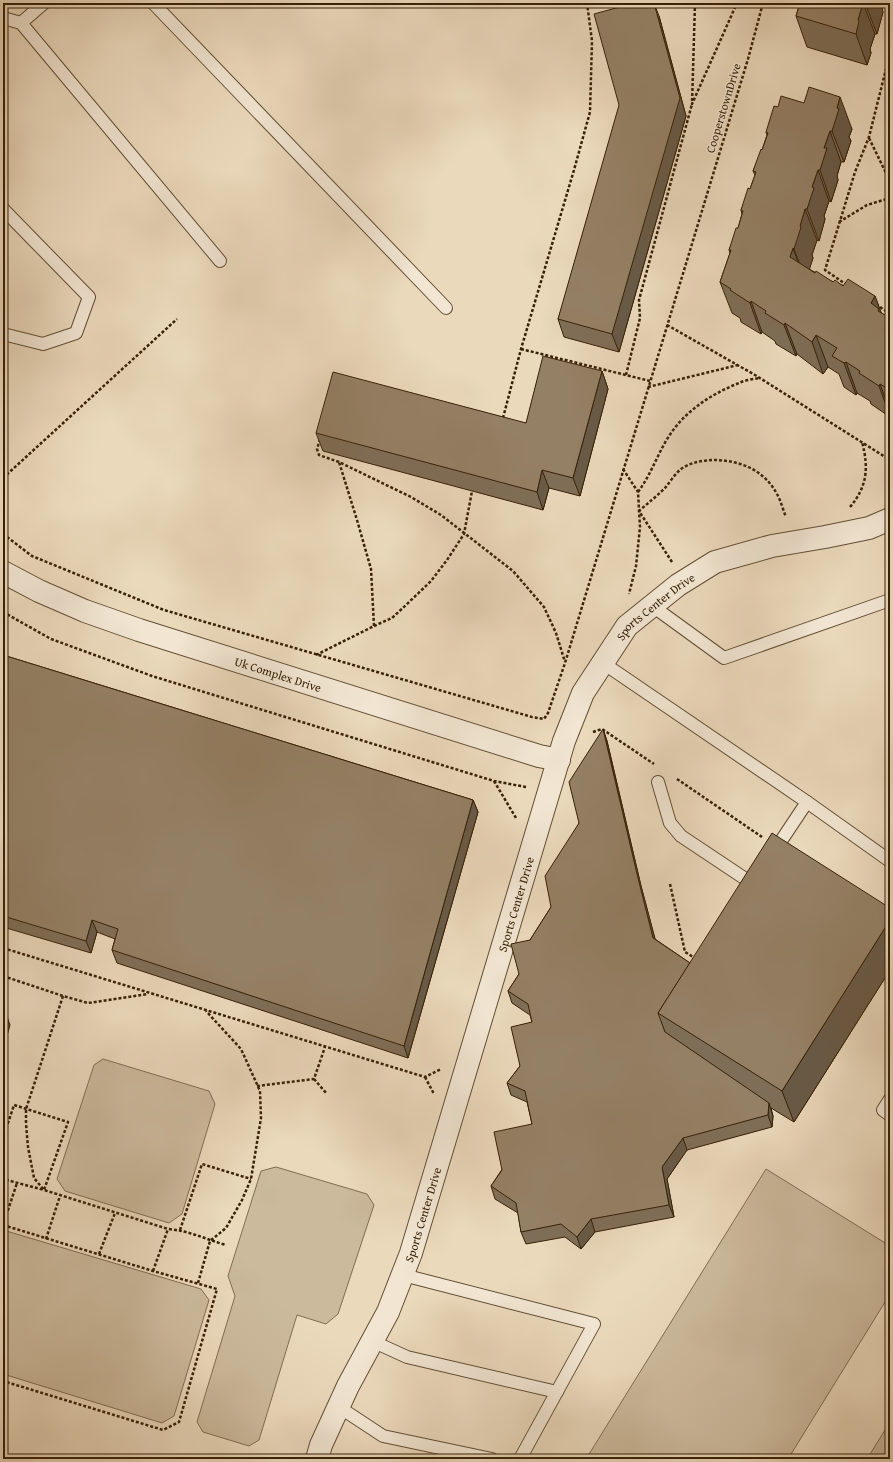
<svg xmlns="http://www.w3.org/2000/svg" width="893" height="1462" viewBox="0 0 893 1462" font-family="'Gentium Book Plus',serif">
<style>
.green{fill:#ccba9d;stroke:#816d52}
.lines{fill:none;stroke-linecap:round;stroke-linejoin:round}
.lane-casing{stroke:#634e34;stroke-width:14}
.street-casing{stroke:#634e34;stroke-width:24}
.path{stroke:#362006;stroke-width:2.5;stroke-dasharray:3 2;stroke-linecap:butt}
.lane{stroke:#f2e6d3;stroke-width:12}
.street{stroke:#f2e6d3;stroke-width:22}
.wall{fill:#7f6e57;stroke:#362006}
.shaded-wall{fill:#685a47;stroke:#362006}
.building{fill:#948065;stroke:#362006}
.labels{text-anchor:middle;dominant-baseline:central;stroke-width:3;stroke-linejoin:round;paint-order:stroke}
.street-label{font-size:12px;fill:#362006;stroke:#f2e6d3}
</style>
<rect width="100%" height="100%" fill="#ebd9bc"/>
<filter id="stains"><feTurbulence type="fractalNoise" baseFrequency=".005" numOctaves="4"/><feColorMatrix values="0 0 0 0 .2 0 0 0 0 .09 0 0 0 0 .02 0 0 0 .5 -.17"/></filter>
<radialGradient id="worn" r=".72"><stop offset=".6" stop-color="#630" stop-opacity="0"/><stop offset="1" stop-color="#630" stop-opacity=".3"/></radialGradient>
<g class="green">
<polygon points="103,1059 209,1091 215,1104 182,1214 169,1223 65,1191 57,1179 94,1065"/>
<polygon points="276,1167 367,1194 374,1205 338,1314 326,1324 297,1315 259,1440 249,1446 203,1432 197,1422 235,1296 228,1276 261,1171"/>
<polygon points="766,1169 890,1246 890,1294 788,1459 586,1459"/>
<polygon points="3,1230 201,1289 209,1300 174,1416 162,1423 3,1374"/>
<polygon points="890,1422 890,1459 867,1459"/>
</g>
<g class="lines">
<g class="lane-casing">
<g id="lane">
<polyline points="44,3 21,23 220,261"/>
<polyline points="153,3 446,308"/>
<polyline points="3,18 21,23"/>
<polyline points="3,209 89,297 76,333 43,344 3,334"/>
<polyline points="651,605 724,658 890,600"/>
<polyline points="603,663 807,802 890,861"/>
<polyline points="658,782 670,823 681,836 747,880 755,879 757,876"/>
<polyline points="773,853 807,802"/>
<polyline points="890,1099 883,1110 890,1115"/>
<polyline points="403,1275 594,1324 520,1459"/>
<polyline points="372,1341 407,1357 557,1392"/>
<polyline points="339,1407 383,1436 492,1459"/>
</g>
</g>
<g class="street-casing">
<g id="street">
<path id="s1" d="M3 572 39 591 85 611 139 630 539 756 559 760"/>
<path id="s2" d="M317 1459 321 1445 348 1386 388 1312 411 1253 564 741 583 693 627 626 678 585 715 562 772 546 825 537 869 528 890 519"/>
</g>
</g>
<g class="path">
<polyline points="695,3 692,104 737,3"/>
<polyline points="869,138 886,173 890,177"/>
<polyline points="839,222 867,205 890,198"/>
<polyline points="847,285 825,270 855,172 869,137 886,69 890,66"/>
<polyline points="876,304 890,314"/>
<polyline points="667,325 755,375 890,460"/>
<polyline points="521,349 650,381"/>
<polyline points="626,375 640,318 639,300 692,104"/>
<polyline points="648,387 738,365"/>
<polyline points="503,418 521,349 574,170 590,112 592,41 587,3"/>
<polyline points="320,439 317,449 319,455 339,462 411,497 441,515 513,571 544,607 556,633 565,662"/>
<polyline points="623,469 638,492 640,527 636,566 629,594"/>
<polyline points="3,478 177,319"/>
<path d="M638 492C650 476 656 458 666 441 682 413 709 395 739 383 745 380 753 379 760 378"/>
<path d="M850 507C867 487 869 468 862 442"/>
<polyline points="3,534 32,556 164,610 532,717 544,719 548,713 565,663 748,59 763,3"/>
<path d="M672 562 639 511C648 503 657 496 665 488 670 482 675 474 681 469 691 462 704 460 716 460 741 461 764 470 777 494 781 501 783 510 786 517"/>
<polyline points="3,612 51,639 152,676 494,781 526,787"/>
<polyline points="374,626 392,618 406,605 431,581 447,560 464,534 472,491"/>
<polyline points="316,655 374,626 371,569 357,520 339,462"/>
<polyline points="593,732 602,729 654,764"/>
<polyline points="677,779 762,837"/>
<polyline points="494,781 516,818"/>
<polyline points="670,884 685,952 695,958"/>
<polyline points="3,948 425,1077 441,1069"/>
<polyline points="3,976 63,996 88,1003 148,994"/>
<path d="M63 996 26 1109V1124L28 1147 34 1178 44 1190 168 1229C190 1231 205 1239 226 1245"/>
<polyline points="425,1077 434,1094"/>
<polyline points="314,1079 327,1094"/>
<polyline points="257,1086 314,1079 325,1047"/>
<polyline points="3,1138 14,1105 68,1122 44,1190 3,1179"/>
<polyline points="3,1225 153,1271 217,1289 179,1422 163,1430 3,1381"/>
<polyline points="3,1225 17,1183"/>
<polyline points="180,1230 202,1164 251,1179"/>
<polyline points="46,1239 60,1196"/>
<polyline points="99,1254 115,1213"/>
<polyline points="153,1271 168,1229"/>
<polyline points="198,1283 210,1241 226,1228 242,1200 251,1179 261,1118 260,1091 241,1049 206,1011"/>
</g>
<use href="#lane" class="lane"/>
<use href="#street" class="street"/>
</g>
<g class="wall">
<polygon points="800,3 884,3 882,9 883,12 877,34 875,34 870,49 871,53 867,65 807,47 796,16"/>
<polygon points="659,16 686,116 619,352 564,337 558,319"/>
<polygon points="852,129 849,137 851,141 844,162 841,162 837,176 838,180 831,202 829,201 824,216 825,219 819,241 817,240 812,255 813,258 809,269 833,282 875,296 881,313 890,318 890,417 871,404 870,401 857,393 856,395 844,387 839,374 828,367 823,374 797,354 796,356 776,344 775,341 762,332 761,334 741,322 740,318 732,313 720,282 730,253 729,250 738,228 742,214 741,210 750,189 755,175 753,171 762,150 767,135 766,132"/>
<polygon points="602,371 608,389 580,496 549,488 543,510 323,451 316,433 526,423"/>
<polygon points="3,655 473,800 478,812 408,1058 117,963 112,950 115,939 97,932 91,953 3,927"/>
<polygon points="603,729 607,741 641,886 655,939 690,963 890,908 890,970 794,1122 771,1108 773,1116 772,1127 687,1150 667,1179 674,1217 595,1232 581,1249 565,1237 526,1244 521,1232 518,1213 495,1199 491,1186 532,1124 527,1102 511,1095 507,1083 520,1066 532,1022 530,1015 512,1003 508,991 519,974 530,940 551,907 579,823"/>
</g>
<g class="shaded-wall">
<polygon points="654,3 659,16 686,116 619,352 612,334"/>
<polygon points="863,3 875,34 870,49 871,53 867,65 856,34 858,20"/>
<polygon points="865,3 884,3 882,9 883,12 877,34"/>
<polygon points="840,97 852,129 849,137 851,141 844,162 832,131 837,108"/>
<polygon points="830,131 841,162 837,176 838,180 831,202 820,170 824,148"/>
<polygon points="818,170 829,201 824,216 825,219 819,241 807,209 812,187"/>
<polygon points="805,209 817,240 812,255 813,258 806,280 794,249 800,226"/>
<polygon points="793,248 804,280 790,257"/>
<polygon points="875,296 887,328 871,303"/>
<polygon points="751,301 762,332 761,334 750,303"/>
<polygon points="785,323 797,354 796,356 784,325"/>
<polygon points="816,335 828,367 823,374 812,342"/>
<polygon points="846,362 857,393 856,395 844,363"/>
<polygon points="602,371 608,389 580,496 573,478"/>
<polygon points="880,384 890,411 890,416 879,386"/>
<polygon points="542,470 549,488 543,510 537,492"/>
<polygon points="603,729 607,741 641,886 658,950 653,938 637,874"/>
<polygon points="473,800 478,812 408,1058 404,1046"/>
<polygon points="92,920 97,932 91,953 86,941"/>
<polygon points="890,920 890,970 794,1122 782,1091"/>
<polygon points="3,1005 10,1025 3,1050"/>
<polygon points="769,1103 773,1116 772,1127 768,1115"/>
<polygon points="683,1138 687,1150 667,1179 674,1217 669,1205 662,1167"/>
<polygon points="591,1219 595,1232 581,1249 577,1237"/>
</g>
<g class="building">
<polygon points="634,3 654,3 680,98 612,334 558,319 619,105 594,14"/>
<polygon points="800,3 863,3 858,20 859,21 856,34 796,16"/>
<polygon points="809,87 840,97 837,108 839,109 832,131 830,131 824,148 827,148 820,170 818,170 812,187 814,188 807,209 805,209 800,226 801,227 794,249 793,248 790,257 815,273 816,271 833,282 835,280 843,286 848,279 875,296 871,303 879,309 878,311 890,318 890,390 880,384 879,386 859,373 860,371 846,362 844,363 832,356 837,348 816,335 812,342 785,323 784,325 765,313 766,311 751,301 750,303 730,290 731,289 720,282 731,250 729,250 736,228 738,228 743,211 741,210 748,188 750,189 756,172 753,171 761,149 762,150 768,133 766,132 774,106 778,107 781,96 804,103"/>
<polygon points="543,356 602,371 573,478 542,470 537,492 316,433 333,372 526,423"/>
<polygon points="3,655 473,800 404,1046 112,950 118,929 92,920 86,941 3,916"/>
<polygon points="603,729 637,874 653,938 690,963 658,1013 665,1032 769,1103 768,1115 683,1138 662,1167 669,1205 591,1219 577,1237 561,1224 521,1232 516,1203 491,1186 502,1170 494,1132 532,1124 525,1091 507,1083 520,1066 511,1027 532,1022 528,1004 508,991 519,974 511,944 530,940 551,907 545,876 579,823 569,782"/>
<polygon points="772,833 890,908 890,920 782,1091 658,1013"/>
</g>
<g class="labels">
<g class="street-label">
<text transform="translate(723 108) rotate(-73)">CooperstownDrive</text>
<text stroke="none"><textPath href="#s2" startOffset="927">Sports Center Drive</textPath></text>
<text stroke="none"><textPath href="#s1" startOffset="294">Uk Complex Drive</textPath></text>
<text stroke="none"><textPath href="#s2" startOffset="591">Sports Center Drive</textPath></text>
<text stroke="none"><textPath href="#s2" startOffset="267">Sports Center Drive</textPath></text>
</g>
</g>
<rect width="893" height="1462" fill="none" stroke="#ebd9bc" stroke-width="16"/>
<rect x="4" y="4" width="885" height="1454" fill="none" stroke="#362006" stroke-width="2"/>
<rect x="8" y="8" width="877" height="1446" fill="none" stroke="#362006"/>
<rect width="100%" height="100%" filter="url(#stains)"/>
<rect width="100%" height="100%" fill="url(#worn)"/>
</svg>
